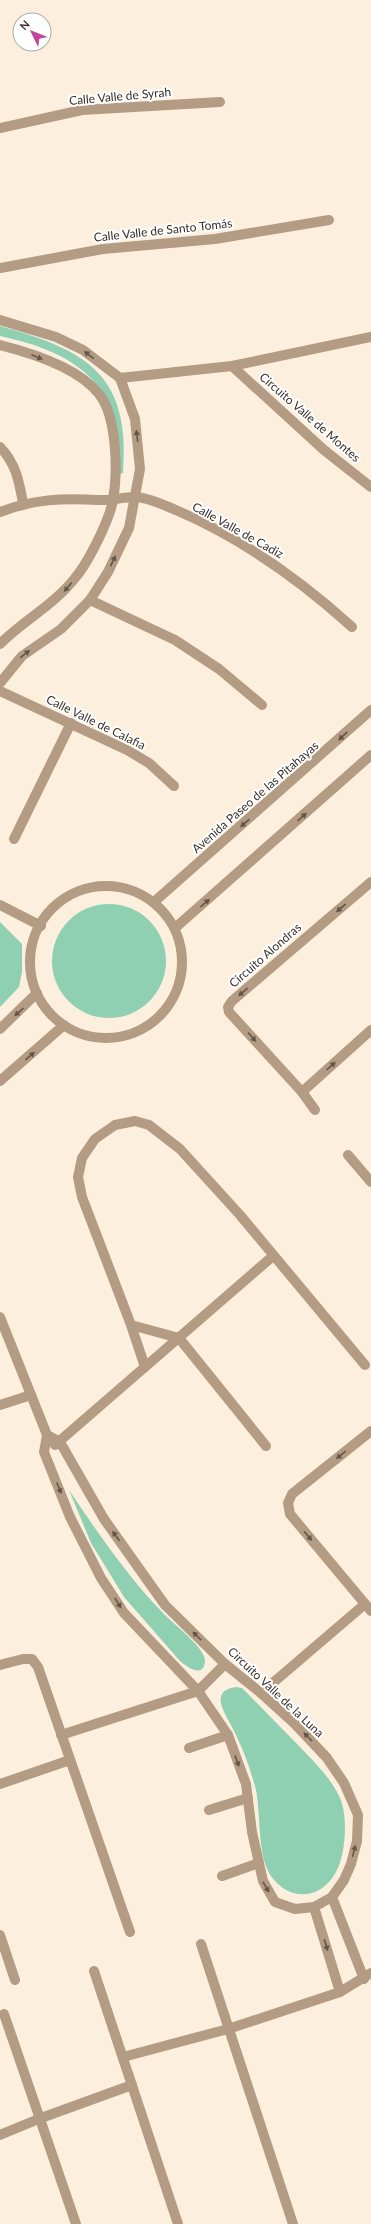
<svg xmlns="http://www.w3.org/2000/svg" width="371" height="2224" viewBox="0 0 371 2224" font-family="Lato,sans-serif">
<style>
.green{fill:#8fd0b3}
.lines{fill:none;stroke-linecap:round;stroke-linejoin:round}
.minor{stroke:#b49b83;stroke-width:10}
.tertiary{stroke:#b49b83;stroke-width:10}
.oneway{fill:#635548}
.labels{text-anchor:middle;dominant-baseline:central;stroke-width:4;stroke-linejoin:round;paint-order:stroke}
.street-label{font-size:12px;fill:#373028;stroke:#fff}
</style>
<rect width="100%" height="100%" fill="#fdefdd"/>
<g class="green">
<path d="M0 326C86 350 131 374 123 473L120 474 98 386C74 356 36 344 0 336Z"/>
<circle cx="109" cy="961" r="57"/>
<polygon points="0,922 22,944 22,972 19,987 0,1007"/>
<path d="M69 1490C98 1533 129 1579 166 1616 175 1625 206 1649 205 1661 204 1679 187 1667 180 1661L124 1597 91 1543Z"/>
<path d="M236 1687 242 1688C262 1708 281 1728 301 1748 316 1764 331 1778 340 1798 348 1816 346 1854 336 1872 321 1900 289 1902 271 1876 257 1856 261 1815 256 1790 251 1771 244 1751 235 1733 228 1717 206 1691 236 1687Z"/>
</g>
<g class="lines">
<g class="minor">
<polyline points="0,128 82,110 220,102"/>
<polyline points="0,268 103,249 215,239 329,220"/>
<polyline points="0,320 56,337 83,350 120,378 135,419 140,469 129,528 108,572 90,600 61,629 22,656 0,683"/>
<path d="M0 345C32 353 78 367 99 394 117 416 118 472 113 500 110 519 88 563 75 578 54 605 24 620 0 644"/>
<polyline points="232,366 324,450 371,487"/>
<polyline points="120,378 232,366 371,337"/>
<path d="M0 447C16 464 19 481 23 503"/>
<path d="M0 512C34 499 62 498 98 500 111 501 122 497 135 497 148 497 166 506 178 511 243 539 299 579 352 627"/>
<polyline points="90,600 175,640 219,669 262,705"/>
<polyline points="0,691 127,750 149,763 174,786"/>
<polyline points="14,839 71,723"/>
<polyline points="0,905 41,926"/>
<polyline points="302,1092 371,1030"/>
<polyline points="315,1110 302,1092 229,1012 228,1007 232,1001 371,882"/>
<polyline points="348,1155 371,1182"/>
<polyline points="0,1317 47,1435 44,1452 70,1517 101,1578 124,1613 198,1691 228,1735 246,1784 252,1832 263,1881 275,1902 295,1909 314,1907 332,1897 344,1880 351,1864 357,1841 358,1815 344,1783 327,1758 295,1724 261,1693 225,1664 165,1605 104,1519 60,1442 47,1435"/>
<polyline points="131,1325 179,1338 266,1446"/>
<polyline points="145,1367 131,1325 82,1197 78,1177 82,1158 95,1139 115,1125 135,1121 149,1125 180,1149 240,1215 365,1365"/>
<polyline points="0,1405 31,1395"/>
<polyline points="371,1431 292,1494 288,1503 290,1514 371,1611"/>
<polyline points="55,1445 273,1256"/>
<polyline points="0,1665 23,1659 32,1659 38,1667 130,1932"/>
<polyline points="261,1693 365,1604"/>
<polyline points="61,1735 198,1691 225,1664"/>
<polyline points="189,1748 228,1735"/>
<polyline points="0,1784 70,1760"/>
<polyline points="209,1810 248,1798"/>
<polyline points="222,1876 259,1863"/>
<polyline points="332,1897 364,1979"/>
<polyline points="314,1907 340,1992"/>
<polyline points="0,1935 15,1980"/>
<polyline points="201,1944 293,2224"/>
<polyline points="94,1971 178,2224"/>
<polyline points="4,2014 76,2224"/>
<polyline points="123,2057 228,2029 340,1992 371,1973"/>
<polyline points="0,2135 41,2118 132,2085"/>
</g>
<g class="tertiary">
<circle cx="106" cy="962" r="76"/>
<polyline points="154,902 371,710"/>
<polyline points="175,928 371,755"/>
<polyline points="0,1029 37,993"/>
<polyline points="0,1081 64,1025"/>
</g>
</g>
<defs><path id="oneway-solid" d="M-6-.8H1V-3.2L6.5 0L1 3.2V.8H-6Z"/></defs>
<g class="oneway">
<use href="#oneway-solid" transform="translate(89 355) rotate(-143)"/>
<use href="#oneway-solid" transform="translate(37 357) rotate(22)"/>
<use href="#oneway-solid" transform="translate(137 436) rotate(-97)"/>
<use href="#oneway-solid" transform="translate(113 561) rotate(-64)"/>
<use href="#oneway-solid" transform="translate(68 587) rotate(130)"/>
<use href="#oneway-solid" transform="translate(25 654) rotate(-37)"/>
<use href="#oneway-solid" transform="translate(343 736) rotate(137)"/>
<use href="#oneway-solid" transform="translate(302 817) rotate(-42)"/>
<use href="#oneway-solid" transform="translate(245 823) rotate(139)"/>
<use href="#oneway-solid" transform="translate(205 903) rotate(-41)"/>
<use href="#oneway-solid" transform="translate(341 908) rotate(139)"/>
<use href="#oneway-solid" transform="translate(243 992) rotate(139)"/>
<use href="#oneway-solid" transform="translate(19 1012) rotate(138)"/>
<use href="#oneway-solid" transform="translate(252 1037) rotate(48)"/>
<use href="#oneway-solid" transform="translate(30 1056) rotate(-41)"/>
<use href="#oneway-solid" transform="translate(331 1066) rotate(-42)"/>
<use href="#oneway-solid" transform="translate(341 1455) rotate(141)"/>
<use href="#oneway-solid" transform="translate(59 1488) rotate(68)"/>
<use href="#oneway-solid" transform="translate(116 1536) rotate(-126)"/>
<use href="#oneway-solid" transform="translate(308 1536) rotate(50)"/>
<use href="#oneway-solid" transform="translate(118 1603) rotate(58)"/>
<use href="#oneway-solid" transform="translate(197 1636) rotate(-135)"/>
<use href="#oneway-solid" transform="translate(308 1737) rotate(-134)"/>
<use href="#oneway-solid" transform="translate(237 1761) rotate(70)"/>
<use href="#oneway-solid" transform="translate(354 1851) rotate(-76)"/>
<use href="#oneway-solid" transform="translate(266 1887) rotate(60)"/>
<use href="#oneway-solid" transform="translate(326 1945) rotate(73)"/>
</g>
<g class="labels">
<g class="street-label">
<text transform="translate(120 96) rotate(-5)">Calle Valle de Syrah</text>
<text transform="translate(163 230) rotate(-6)">Calle Valle de Santo Tomás</text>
<text transform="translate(310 417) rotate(41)">Circuito Valle de Montes</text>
<text transform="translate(238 530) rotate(29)">Calle Valle de Cadiz</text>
<text transform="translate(96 722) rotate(26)">Calle Valle de Calafia</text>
<text transform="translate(255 797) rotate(-41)">Avenida Paseo de las Pitahayas</text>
<text transform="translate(265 955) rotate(-41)">Circuito Alondras</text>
<text transform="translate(276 1692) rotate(43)">Circuito Valle de la Luna</text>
</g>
</g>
<g transform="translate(32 32) rotate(313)"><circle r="19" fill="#ffffff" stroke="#afaca9"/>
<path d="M0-3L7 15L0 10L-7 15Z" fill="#bf4699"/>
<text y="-6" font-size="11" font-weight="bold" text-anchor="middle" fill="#373028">N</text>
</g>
</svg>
